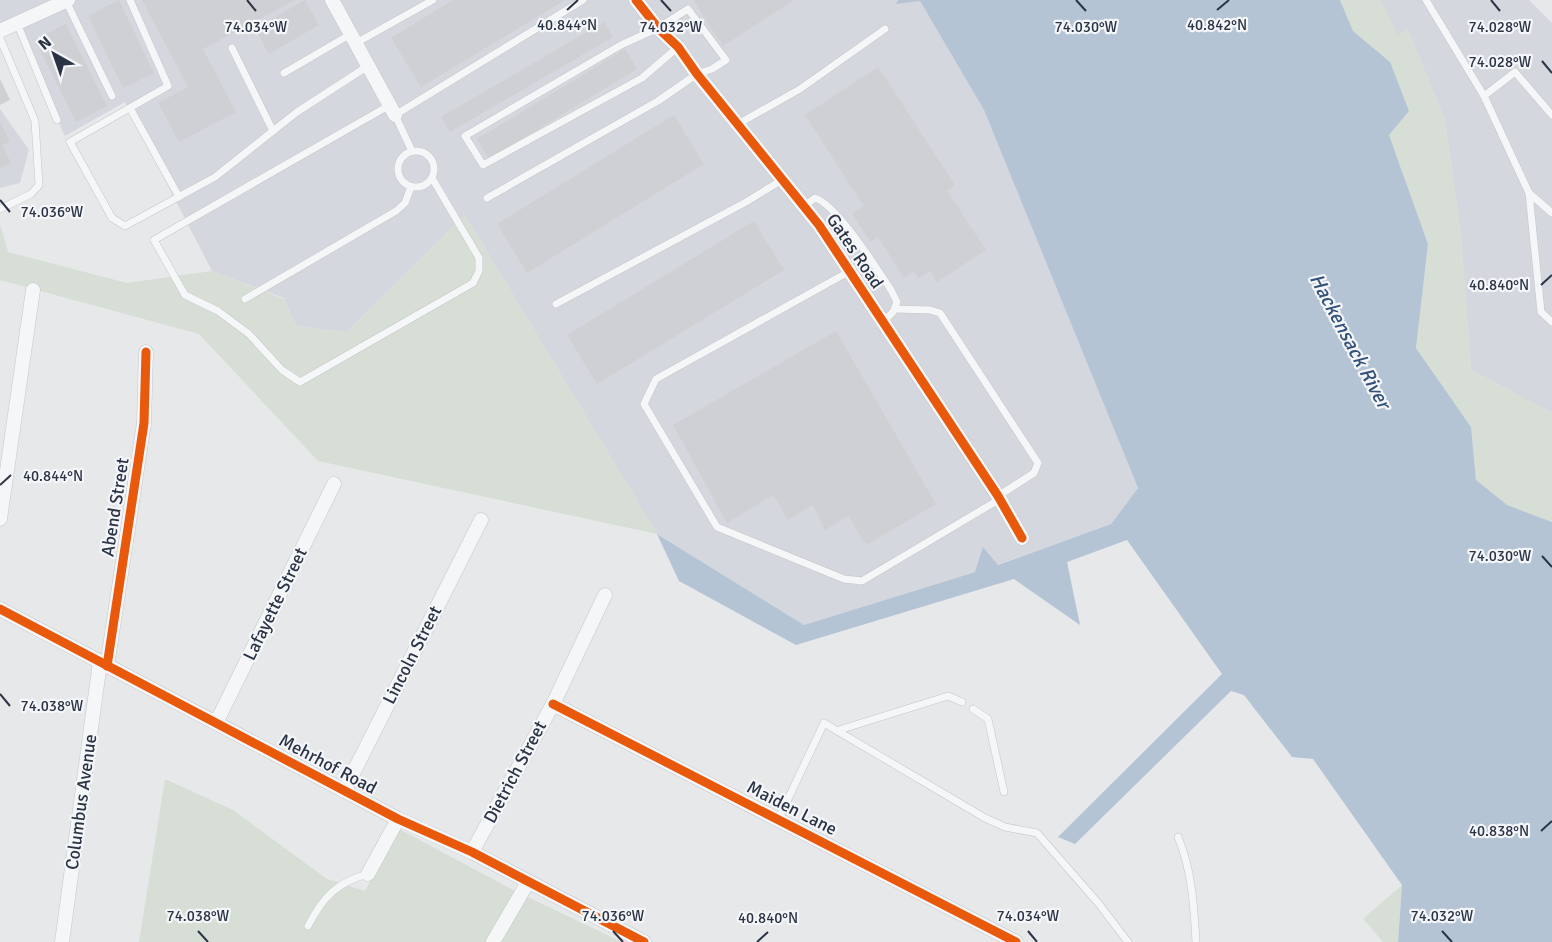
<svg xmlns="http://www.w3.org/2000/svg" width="1552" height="942" viewBox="0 0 1552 942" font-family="Signika,sans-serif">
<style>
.built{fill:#d4d7dd}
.green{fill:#d6ded6}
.water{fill:#b4c4d5}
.building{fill:#ced0d3}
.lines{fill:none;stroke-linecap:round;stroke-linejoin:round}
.lane-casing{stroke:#c4c6c8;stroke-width:8}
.street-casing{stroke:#c4c6c8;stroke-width:15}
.lane{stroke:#f5f6f7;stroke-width:7}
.street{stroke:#f5f6f7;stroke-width:14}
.cycleway-casing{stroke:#f4f6f9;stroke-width:13}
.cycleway{stroke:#e8590c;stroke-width:9}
.ticks{fill:none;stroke:#2b3445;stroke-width:2}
.labels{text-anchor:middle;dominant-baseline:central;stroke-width:4.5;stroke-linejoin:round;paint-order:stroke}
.street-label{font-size:18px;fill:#2b3445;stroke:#f4f6f9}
.water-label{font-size:20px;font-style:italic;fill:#34527a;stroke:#f4f6f9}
.ticks-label{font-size:15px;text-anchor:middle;fill:#2b3445;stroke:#f4f6f9;stroke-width:4.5;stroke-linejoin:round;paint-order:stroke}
</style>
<rect width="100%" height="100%" fill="#e6e8ea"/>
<g class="built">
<polygon points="0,0 898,0 897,3 920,1 984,110 1138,488 1111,524 997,565 804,625 657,534 465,215 347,332 296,326 284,298 212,271 125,102 65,136 15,30 0,37"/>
<polygon points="1380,0 1529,0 1552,23 1552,413 1471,370 1461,235 1445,120 1408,30 1398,36"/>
<polygon points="0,109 29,150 20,183 0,188"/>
</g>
<g class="green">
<polygon points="1340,0 1380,0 1398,35 1408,30 1445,120 1461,235 1471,370 1552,413 1552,522 1506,505 1476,480 1471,427 1416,348 1428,244 1389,135 1390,62 1353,31"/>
<polygon points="465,215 657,534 318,461 199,334 0,280 0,224 8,252 127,283 212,271 284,299 296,326 347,332"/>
<polygon points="165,779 233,810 327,879 365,891 399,829 517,892 622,942 139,942"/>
<polygon points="1402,885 1398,942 1383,942 1363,919"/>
</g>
<polygon class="water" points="898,0 1340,0 1353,31 1390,62 1409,111 1389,135 1428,244 1416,348 1471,427 1476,480 1507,505 1552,522 1552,942 1398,942 1402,885 1313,759 1292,757 1244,695 1231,691 1075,844 1058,837 1222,674 1127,540 1067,562 1080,625 1014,579 796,645 679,581 657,534 804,625 975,572 983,547 998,565 1111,524 1138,488 984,110 920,1 896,4"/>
<g class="building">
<polygon points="119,0 154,73 123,88 88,16"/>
<polygon points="142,0 295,0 203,49 236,112 179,142 158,103 188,87"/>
<polygon points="305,0 319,25 269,54 255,29"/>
<polygon points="453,0 565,0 421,87 391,38"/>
<polygon points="693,0 794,0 723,46"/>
<polygon points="604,22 613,37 450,132 441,117"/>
<polygon points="66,24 107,106 76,122 35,40"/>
<polygon points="625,49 637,69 489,159 477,139"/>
<polygon points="878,67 955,185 947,191 986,250 937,282 930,271 919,278 914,271 904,278 878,237 871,242 852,214 864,206 805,115"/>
<polygon points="0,79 10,100 0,105"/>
<polygon points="674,115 704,164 527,273 497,224"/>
<polygon points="0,122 10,142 2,145 11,163 0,168"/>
<polygon points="754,221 784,270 597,384 567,335"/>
<polygon points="836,331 936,504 868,544 864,542 848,516 825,530 813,505 788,520 773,495 727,523 673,425"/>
</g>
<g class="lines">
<g class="lane-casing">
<g id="lane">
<polyline points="130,0 168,86 70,142 112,218 125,226 215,177 297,112 368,66"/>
<polyline points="1426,0 1484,96"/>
<polyline points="66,1 112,96"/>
<polyline points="17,23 57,120"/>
<polyline points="0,38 35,121 39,185 31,194 0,209"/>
<polyline points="356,43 433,0"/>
<polyline points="232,48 273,131"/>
<polyline points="284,73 351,34"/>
<polyline points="390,105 154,240 185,295 218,311 249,334 282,370 300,382 473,283 479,271 479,258 432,178"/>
<polyline points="130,108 179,197"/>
<polyline points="1552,115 1515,72 1484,96 1529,193 1552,213"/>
<polyline points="738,124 800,89 885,29"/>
<circle cx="416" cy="169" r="18"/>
<polyline points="412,151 395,115 583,0"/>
<polyline points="1529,193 1541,312 1552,322"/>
<polyline points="487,198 658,101 697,74 712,69 726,60 688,9 658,28 621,45 465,136 483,165 642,78 678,47"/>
<path d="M804 206 815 198C837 205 877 269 891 290L897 302 893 312 883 322"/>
<polyline points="850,271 656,379 644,404 717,527 844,579 862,581 1000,499"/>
<polyline points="245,299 396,211 405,203 411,187"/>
<polyline points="556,304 746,202 782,180"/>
<polyline points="895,309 930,310 940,313 1038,463 1034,473 998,496"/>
<polyline points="973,709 988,719 1004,792"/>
<polyline points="839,730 948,696 962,702"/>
<polyline points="778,820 824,723 985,818 1005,827 1037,833 1099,904 1128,942"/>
<path d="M1178 837C1192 870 1194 907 1196 942"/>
<path d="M308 926C323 897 337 882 368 874"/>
</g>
</g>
<g class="street-casing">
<g id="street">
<polyline points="332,0 395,115"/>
<polyline points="636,0 658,28 678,47 697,74 819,225 998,496 1022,538"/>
<polyline points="0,31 68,0"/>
<polyline points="0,519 33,290"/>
<polyline points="0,609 398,819 472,852 644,942"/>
<polyline points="107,666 144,423 146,352"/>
<polyline points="553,704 1016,942"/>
<polyline points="216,723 334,484"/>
<polyline points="344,791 481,520"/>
<polyline points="472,852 553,704 605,595"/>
<polyline points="368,874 398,819"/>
<polyline points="62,942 100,662"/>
<polyline points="493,942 528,882"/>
</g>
</g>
<use href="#lane" class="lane"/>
<use href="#street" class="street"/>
<g class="cycleway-casing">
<g id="cycleway">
<polyline points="636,0 658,28 678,47 697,74 819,225 998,496 1022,538"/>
<polyline points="0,609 398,819 472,852 644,942"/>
<polyline points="107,666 144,423 146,352"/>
<polyline points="553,704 1016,942"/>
</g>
</g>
<use href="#cycleway" class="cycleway"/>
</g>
<path class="ticks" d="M247 0 256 11M661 0 671 11M1076 0 1086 11M1491 0 1500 11M567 10 578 0M1217 10 1229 0M1542 61 1552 73M0 200 10 212M1541 285 1552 275M0 485 11 475M1542 556 1552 567M0 694 10 706M1541 831 1552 821M198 931 208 942M613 931 623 942M1028 931 1037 942M1442 931 1452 942M757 942 768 932"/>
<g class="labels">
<g class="street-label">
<text transform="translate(855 251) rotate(56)">Gates Road</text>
<text transform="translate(115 507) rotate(-81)">Abend Street</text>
<text transform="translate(275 604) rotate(-64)">Lafayette Street</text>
<text transform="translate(412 655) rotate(-63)">Lincoln Street</text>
<text transform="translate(328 764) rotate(28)">Mehrhof Road</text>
<text transform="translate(515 772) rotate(-62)">Dietrich Street</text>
<text transform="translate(81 802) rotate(-82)">Columbus Avenue</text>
<text transform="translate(792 808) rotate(27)">Maiden Lane</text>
</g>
<g class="water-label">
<text transform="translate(1350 341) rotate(62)">Hackensack River</text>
</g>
</g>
<g class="ticks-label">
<text x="567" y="30">40.844°N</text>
<text x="1217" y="30">40.842°N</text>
<text x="1500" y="32">74.028°W</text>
<text x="256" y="32">74.034°W</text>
<text x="1086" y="32">74.030°W</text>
<text x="671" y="32">74.032°W</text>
<text x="1500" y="67">74.028°W</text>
<text x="52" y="217">74.036°W</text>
<text x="1499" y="290">40.840°N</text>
<text x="53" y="481">40.844°N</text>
<text x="1500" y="561">74.030°W</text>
<text x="52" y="711">74.038°W</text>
<text x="1499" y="836">40.838°N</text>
<text x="198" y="921">74.038°W</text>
<text x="613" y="921">74.036°W</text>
<text x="1028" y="921">74.034°W</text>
<text x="1442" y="921">74.032°W</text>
<text x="768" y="923">40.840°N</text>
</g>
<g transform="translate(54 54) rotate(320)" stroke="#f4f6f9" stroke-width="4.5" paint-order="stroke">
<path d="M0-4.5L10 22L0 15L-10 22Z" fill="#2b3445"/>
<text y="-9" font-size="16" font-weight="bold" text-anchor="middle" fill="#2b3445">N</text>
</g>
</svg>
